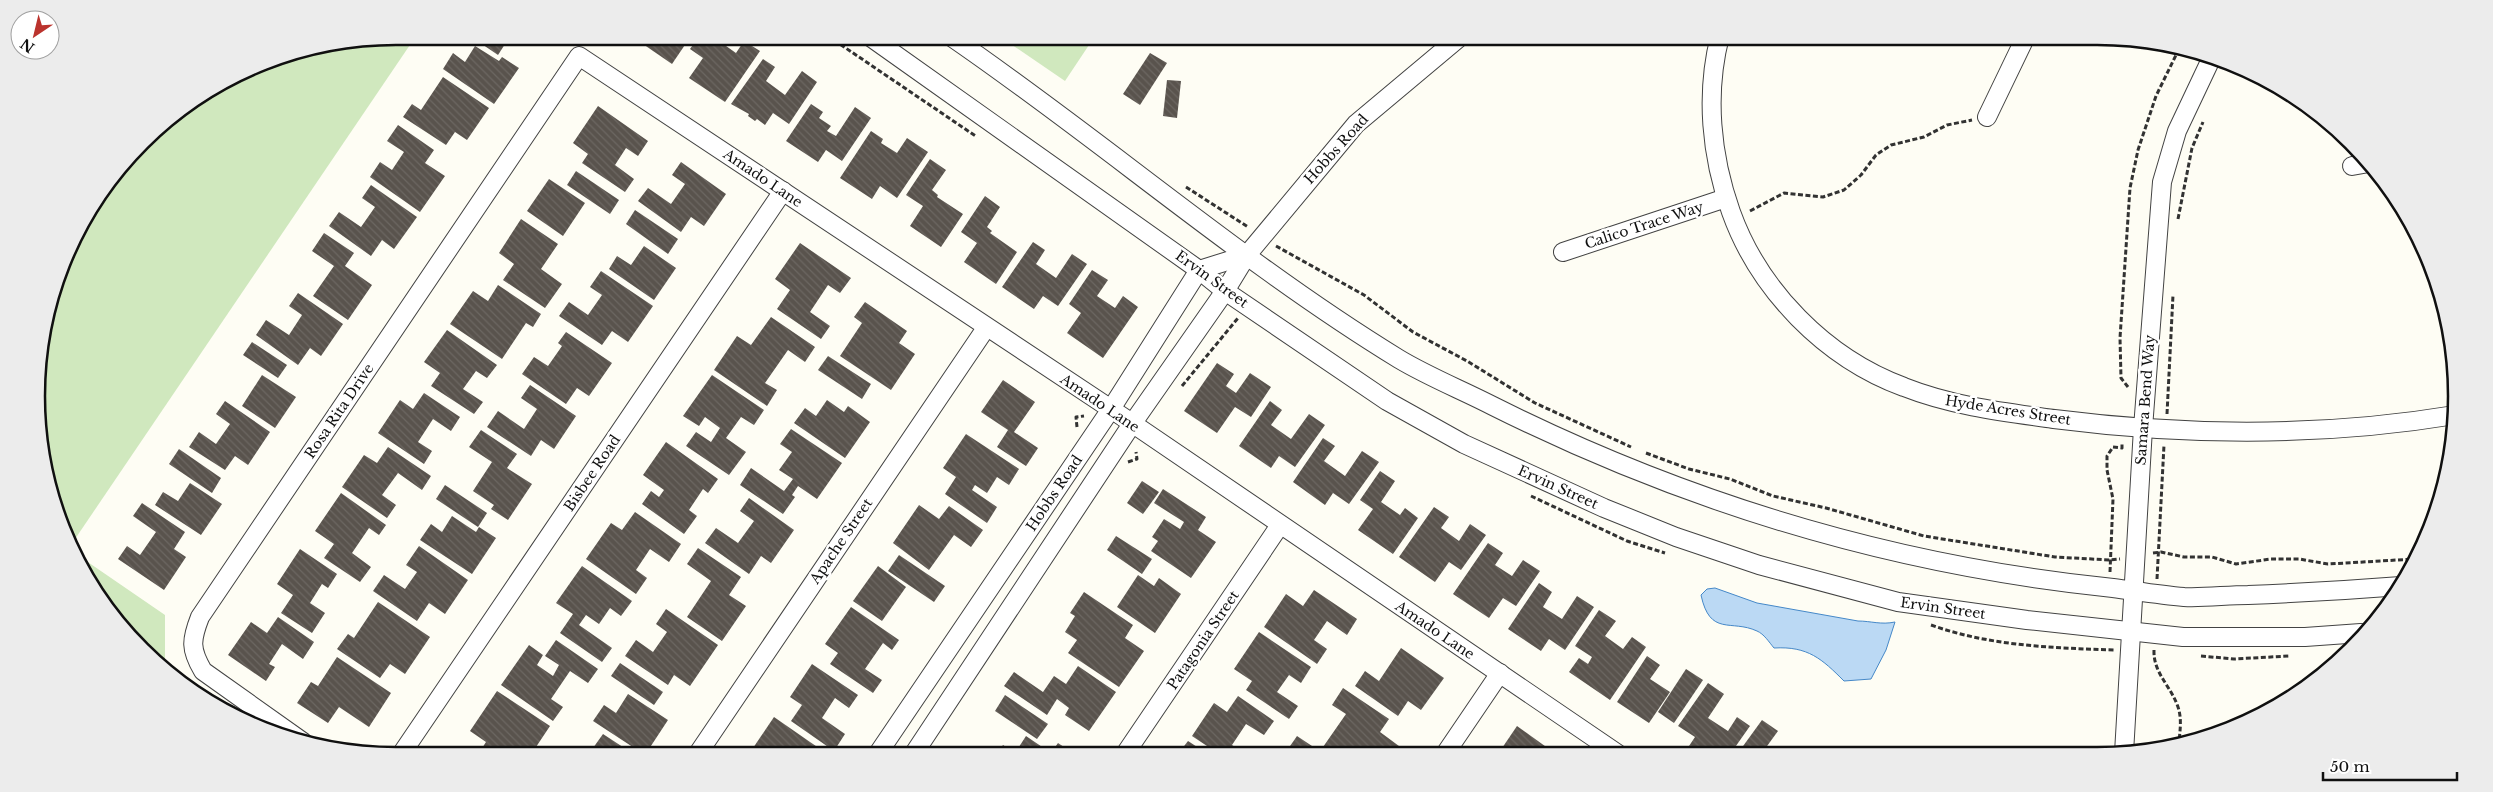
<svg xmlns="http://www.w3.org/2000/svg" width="2493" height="792" viewBox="0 0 2493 792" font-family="'Libre Baskerville',serif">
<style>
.grass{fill:#d0e8be}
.water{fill:#bbd9f4;stroke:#4588c8}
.building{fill:url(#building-back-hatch)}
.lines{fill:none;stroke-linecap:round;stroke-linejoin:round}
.minor-casing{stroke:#434343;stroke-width:20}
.path{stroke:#323232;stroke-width:3;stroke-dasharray:5 2.5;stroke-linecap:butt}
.minor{stroke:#fff;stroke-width:18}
.labels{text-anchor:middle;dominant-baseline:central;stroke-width:5;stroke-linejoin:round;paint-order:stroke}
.street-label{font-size:14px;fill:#101010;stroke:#fff}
.rim{fill:none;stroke:#101010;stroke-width:2.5}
</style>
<defs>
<pattern id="building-back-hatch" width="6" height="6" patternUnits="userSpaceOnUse" patternTransform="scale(1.25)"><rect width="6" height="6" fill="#59534d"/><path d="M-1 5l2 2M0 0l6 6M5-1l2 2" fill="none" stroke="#6c6762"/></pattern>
</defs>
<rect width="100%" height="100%" fill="#fefdf4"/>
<g class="grass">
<polygon points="396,36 416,36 73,542 48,489 37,420 39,349 73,237 111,177 159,126 259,64 326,43"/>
<polygon points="999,36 1095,36 1065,81"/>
<polygon points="79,556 165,615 165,663 170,674 141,650 97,596"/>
</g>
<path class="water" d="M1715 588 1757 603 1858 621C1871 621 1881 625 1895 622L1886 650 1871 679 1844 681C1822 659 1808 646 1774 648 1769 642 1764 634 1757 631 1731 619 1710 637 1701 595L1707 589Z"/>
<g class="building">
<polygon points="470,36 499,36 507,41 498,55"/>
<polygon points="643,36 691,36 672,64 640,42"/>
<polygon points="699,36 722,36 719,41 736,53 744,41 760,51 725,102 689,78 703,58 690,49"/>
<polygon points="475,46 499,61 502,57 519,68 494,104 443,69 453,53 465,62"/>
<polygon points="1150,53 1167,63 1140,105 1123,94"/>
<polygon points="763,59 775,67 766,81 785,95 802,71 817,82 789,124 773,113 765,125 757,119 755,121 748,116 749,114 731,104"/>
<polygon points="443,77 489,108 467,140 455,132 446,145 403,117 412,104 421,110"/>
<polygon points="1167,80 1181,81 1177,118 1163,116"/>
<polygon points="811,104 823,112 819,118 831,126 827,131 836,136 855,107 871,118 842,161 826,150 818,162 786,141"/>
<polygon points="598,106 648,141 638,156 626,148 615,165 634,179 625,192 582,163 588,154 573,143"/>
<polygon points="398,125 434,150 425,163 445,176 420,212 370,177 380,162 392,170 404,152 387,141"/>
<polygon points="871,131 883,139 881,143 897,153 907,138 928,152 897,198 880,186 872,199 840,178"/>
<polygon points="930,159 946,170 932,190 938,195 937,197 963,214 941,247 910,226 923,206 906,195"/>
<polygon points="681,162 726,194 704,226 691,217 681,232 638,201 648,188 671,204 685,184 672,175"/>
<polygon points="576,171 619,200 610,214 567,185"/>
<polygon points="549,179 585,203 563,236 527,211"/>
<polygon points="371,185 417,217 394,249 382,240 371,256 329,226 339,212 361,227 375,207 362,198"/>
<polygon points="985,196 1000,207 987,227 992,231 990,233 1017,252 996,284 964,262 977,243 961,232"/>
<polygon points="635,210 678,239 668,254 626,224"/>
<polygon points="521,219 558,244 541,269 562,284 545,308 503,280 514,264 499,253"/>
<polygon points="324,233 354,253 345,266 372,285 348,320 313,296 334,266 312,251"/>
<polygon points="1033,242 1045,250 1036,264 1056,278 1072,254 1087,264 1058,306 1043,296 1034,309 1002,287"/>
<polygon points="800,243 851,278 840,293 828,285 810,312 830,326 821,339 777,309 790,290 775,279"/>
<polygon points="644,246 676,268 654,300 609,269 617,256 631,265"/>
<polygon points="1092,270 1108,280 1097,296 1115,308 1123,296 1138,307 1103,358 1067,333 1081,313 1069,304"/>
<polygon points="601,271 653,306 628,342 612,331 602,345 559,316 569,302 588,315 602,295 590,287"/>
<polygon points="498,285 541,314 533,327 526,323 502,359 450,324 473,291 488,301"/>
<polygon points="298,293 343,324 321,356 310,348 298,365 256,335 266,320 289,335 302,315 289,306"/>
<polygon points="865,302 907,331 899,343 915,354 891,390 840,356 862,323 854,317"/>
<polygon points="771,317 815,347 805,362 788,350 765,383 777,390 767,406 714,370 737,336 751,345"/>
<polygon points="447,330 497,365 487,378 476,371 463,389 483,402 474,414 431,386 440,373 424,362"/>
<polygon points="566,332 612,363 589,396 577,388 566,404 522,374 534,357 548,366 562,346 558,343"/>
<polygon points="252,342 287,365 278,378 243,355"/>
<polygon points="828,356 871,384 862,399 818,370"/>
<polygon points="1217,363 1234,374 1226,386 1236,393 1250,373 1271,387 1251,417 1235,407 1217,433 1184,411"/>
<polygon points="262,375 296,397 275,428 242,406"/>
<polygon points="712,375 764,410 754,425 741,417 726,438 746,452 729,475 686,446 696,432 711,442 720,428 705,417 699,426 683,416"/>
<polygon points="1003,380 1035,402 1014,432 1038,448 1026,466 997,447 1008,430 981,412"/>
<polygon points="530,385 576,416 554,449 541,440 531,456 487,427 498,411 524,429 537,409 521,398"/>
<polygon points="424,393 460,417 451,431 433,419 418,442 432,451 424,464 378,433 400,400 413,409"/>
<polygon points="827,400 844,412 848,406 870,422 845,458 794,423 805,408 816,416"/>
<polygon points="225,401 270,432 248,465 235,456 225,470 189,447 199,432 216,444 230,424 216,414"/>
<polygon points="1270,401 1282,410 1271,425 1291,439 1309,414 1325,425 1295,467 1279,456 1271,468 1239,446"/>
<polygon points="791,429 842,463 817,499 798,486 792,495 795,497 783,514 740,485 751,468 784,491 793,479 779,470 792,452 780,444"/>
<polygon points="481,430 517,454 507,468 532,484 508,520 491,509 494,505 473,491 492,462 469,447"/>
<polygon points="966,434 1019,469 1009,485 997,477 987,493 975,485 972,490 997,507 987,523 945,494 956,477 943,468"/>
<polygon points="1323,438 1335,446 1324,461 1345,476 1362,451 1379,462 1349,504 1333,493 1325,505 1293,482"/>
<polygon points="666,442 718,479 708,493 703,489 689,510 697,516 684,534 642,504 651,491 659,497 664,490 643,475"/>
<polygon points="388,447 431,476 422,490 398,473 382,495 396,505 387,518 342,487 364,455 377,463"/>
<polygon points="179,449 221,478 212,493 169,464"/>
<polygon points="1380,471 1395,481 1381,502 1400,515 1405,508 1418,518 1393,554 1358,530 1373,509 1360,500"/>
<polygon points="1142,481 1159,492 1143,514 1127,503"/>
<polygon points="190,483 222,504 201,535 155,505 163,492 178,501"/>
<polygon points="445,485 487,513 478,527 436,499"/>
<polygon points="1163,489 1206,517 1198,530 1216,542 1191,578 1151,551 1158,541 1152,537 1164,519 1180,529 1184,522 1154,503"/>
<polygon points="341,493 386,525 379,535 369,528 352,553 371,567 360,582 324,558 334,544 315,531"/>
<polygon points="749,498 794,530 771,563 761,556 749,574 705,543 716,528 738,543 754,521 740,511"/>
<polygon points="142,503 185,532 174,549 186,557 164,590 118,559 127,546 140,555 156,532 133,516"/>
<polygon points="919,505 939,519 949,506 983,530 971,547 954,535 929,570 893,543"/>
<polygon points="1434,507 1449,517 1441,528 1459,541 1470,524 1486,535 1461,570 1449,562 1435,582 1399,557"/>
<polygon points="635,512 681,544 669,562 650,549 636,570 647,578 636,594 586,559 611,523 622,530"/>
<polygon points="452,516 476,532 479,527 496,538 472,574 420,540 431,524 442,532"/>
<polygon points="1116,536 1152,559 1142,574 1107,550"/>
<polygon points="1488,543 1503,553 1495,565 1512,576 1523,560 1540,571 1516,606 1503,598 1489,618 1453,594"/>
<polygon points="419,546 468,580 445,614 429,603 417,621 373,591 384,575 405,589 417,572 406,565"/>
<polygon points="698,548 741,577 729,595 746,606 722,641 687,617 711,581 687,564"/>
<polygon points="300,549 337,574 328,588 322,584 310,603 325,613 312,633 281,613 293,595 277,584"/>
<polygon points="899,555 945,586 934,602 888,571"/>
<polygon points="582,566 632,601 621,616 610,608 599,624 586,615 579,625 612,648 602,662 560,633 573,614 556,603"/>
<polygon points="878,566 906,587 882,621 853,601"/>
<polygon points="1138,575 1154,586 1159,578 1181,594 1155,633 1117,607"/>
<polygon points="1539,583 1552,592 1543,607 1562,619 1577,596 1594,607 1565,650 1549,639 1541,651 1508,629"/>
<polygon points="1314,590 1357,619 1347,635 1327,621 1314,640 1327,649 1317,664 1264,627 1286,594 1303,606"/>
<polygon points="1084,592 1133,625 1125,638 1144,651 1119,687 1068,653 1077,640 1065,632 1075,616 1070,613"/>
<polygon points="378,602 430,637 405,674 390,664 380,678 337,649 348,634 354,638"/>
<polygon points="851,607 899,640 892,650 883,643 865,669 882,680 873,693 830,664 838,653 825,644"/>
<polygon points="666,609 718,645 690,686 674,675 668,685 625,656 636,640 653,652 667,632 656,624"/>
<polygon points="1599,610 1616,621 1605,636 1623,649 1632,637 1646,647 1610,700 1569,672 1579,658 1588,664 1592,657 1575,646"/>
<polygon points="278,617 314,642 303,659 282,644 269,664 275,667 266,681 228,655 251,622 267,633"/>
<polygon points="1259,632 1311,667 1301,683 1289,675 1277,692 1298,706 1289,719 1246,690 1252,681 1234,669"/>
<polygon points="556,640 598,669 588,683 570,671 551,699 563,707 553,721 501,685 529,645 543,655 537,665 553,676 559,665 545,656"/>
<polygon points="1401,648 1444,678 1421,710 1408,701 1398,716 1355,686 1365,671 1379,681"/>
<polygon points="1647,656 1660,665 1650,679 1670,692 1649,723 1617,702"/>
<polygon points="337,657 391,693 369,727 339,707 328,723 297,703 311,682 318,686"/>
<polygon points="620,663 663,692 654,705 611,676"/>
<polygon points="812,664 858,695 849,708 835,698 822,718 845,734 834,751 791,721 802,705 790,697"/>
<polygon points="1078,666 1116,692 1089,731 1065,715 1069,708 1057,699 1047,715 1004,686 1014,672 1043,692 1054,676 1066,684"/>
<polygon points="1686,669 1703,680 1674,723 1658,712"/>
<polygon points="1708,683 1724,694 1708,718 1728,731 1737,717 1750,726 1731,753 1693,753 1687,749 1695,737 1678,726"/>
<polygon points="1343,688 1389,719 1380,732 1399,746 1394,754 1334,754 1323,747 1346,714 1332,705"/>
<polygon points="497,691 550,726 530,756 477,756 486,742 470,731"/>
<polygon points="628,694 668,720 645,755 593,721 604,705 616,713"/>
<polygon points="1005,695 1048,724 1037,739 995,711"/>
<polygon points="1238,696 1274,721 1264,735 1246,724 1232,745 1245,754 1219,754 1192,736 1214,703 1227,712"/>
<polygon points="774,717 823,751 820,755 757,755 751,751"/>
<polygon points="1762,720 1778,731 1762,753 1738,753"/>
<polygon points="1517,726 1556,754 1498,754"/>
<polygon points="603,734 635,755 588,755"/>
<polygon points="1026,736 1051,753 1058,743 1073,753 996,755 1003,745 1015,753"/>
<polygon points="1297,736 1324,754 1295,754 1288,749"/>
<polygon points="1188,741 1208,754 1178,754"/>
</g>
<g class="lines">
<g class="minor-casing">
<g id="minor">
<polyline points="869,36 1199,270 1225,291 1387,401 1464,444 1604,508 1676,537 1759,565 1898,602 2027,620 2183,637 2305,637 2361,633"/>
<path d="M950 36C1102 140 1242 263 1399 359 1429 377 1462 390 1493 406 1687 503 1896 566 2113 588 2136 591 2160 595 2184 597 2205 598 2227 595 2248 595 2299 593 2350 590 2401 586"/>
<path d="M1720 36C1705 94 1711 156 1731 212 1759 290 1825 358 1904 387 1952 406 2003 412 2054 419 2187 436 2322 437 2455 415"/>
<polyline points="1987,117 2026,36"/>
<polyline points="2352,166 2369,163"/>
<polyline points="1563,252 1726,198"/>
<path d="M303 742 203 671C190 649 191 640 200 617L579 56 1123 417 1618 754"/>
<polyline points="2124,753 2143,428 2162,182 2177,131 2212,57"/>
<polyline points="1125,754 1280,525"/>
<polyline points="1445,754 1500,673"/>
<polyline points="697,755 986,328"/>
<polyline points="877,755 1111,409 1199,270 1247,255"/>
<polyline points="913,755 1132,424 1225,291 1247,255 1356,124 1461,36"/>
<polyline points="400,756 783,191"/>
</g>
</g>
<g class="path">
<polyline points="828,36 977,137"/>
<polyline points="1477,44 1487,36"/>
<polyline points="1186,187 1248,227"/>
<polyline points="1750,211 1784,193 1823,197 1844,190 1861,175 1876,155 1891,145 1924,137 1947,125 1972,120"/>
<polyline points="2178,219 2192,148 2203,122"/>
<polyline points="1276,246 1364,295 1413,332 1467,361 1535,403 1631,447"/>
<polyline points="1182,386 1238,318"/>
<polyline points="2128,387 2121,378 2120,338 2130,188 2138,150 2156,96 2176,55 2187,49"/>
<polyline points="2167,414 2173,295"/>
<polyline points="1077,427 1076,417 1084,416"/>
<polyline points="1646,453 1689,469 1730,479 1773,496 1826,508 1924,536 2055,557 2110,560 2120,559"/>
<polyline points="1128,462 1137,459 1136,452"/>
<polyline points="1531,496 1627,541 1665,553"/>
<polyline points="2153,553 2161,552 2184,557 2212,557 2236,564 2271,559 2299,559 2328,564 2415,559"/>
<polyline points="2110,572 2113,499 2107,470 2107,456 2113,447 2122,448 2122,443"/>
<polyline points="2157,579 2164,445"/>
<path d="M1931 625C1990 646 2052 648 2115 650"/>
<path d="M2154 650C2153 673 2171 686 2178 707 2182 719 2180 730 2179 742"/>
<polyline points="2201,656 2234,659 2289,656"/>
</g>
<use href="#minor" class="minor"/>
</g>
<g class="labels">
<g class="street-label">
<text transform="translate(1336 149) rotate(-48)">Hobbs Road</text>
<text transform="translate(763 178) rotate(34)">Amado Lane</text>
<text transform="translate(1644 225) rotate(-18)">Calico Trace Way</text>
<text transform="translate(1212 279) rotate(36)">Ervin Street</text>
<text transform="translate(2145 400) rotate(-86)">Samara Bend Way</text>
<text transform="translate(1100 403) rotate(34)">Amado Lane</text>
<text transform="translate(2008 410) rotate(9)">Hyde Acres Street</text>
<text transform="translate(339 411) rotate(-56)">Rosa Rita Drive</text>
<text transform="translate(592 473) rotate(-56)">Bisbee Road</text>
<text transform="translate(1558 487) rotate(24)">Ervin Street</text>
<text transform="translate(1054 493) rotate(-56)">Hobbs Road</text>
<text transform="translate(841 541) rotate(-56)">Apache Street</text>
<text transform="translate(1943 608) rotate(8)">Ervin Street</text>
<text transform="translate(1435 630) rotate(34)">Amado Lane</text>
<text transform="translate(1203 640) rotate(-56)">Patagonia Street</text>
</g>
</g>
<path d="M0 0H2493V792H0ZM396 45H2097A351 351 0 0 1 2448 396V396A351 351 0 0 1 2097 747H396A351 351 0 0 1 45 396V396A351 351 0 0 1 396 45Z" fill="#ececec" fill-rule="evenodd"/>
<path class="rim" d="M396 45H2097A351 351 0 0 1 2448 396V396A351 351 0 0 1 2097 747H396A351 351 0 0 1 45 396V396A351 351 0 0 1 396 45Z"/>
<g transform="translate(35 35) rotate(215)"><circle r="24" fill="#ffffff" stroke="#9f9f9f"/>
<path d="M0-4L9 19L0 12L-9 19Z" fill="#bb332d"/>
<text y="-8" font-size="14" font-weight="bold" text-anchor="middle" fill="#101010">N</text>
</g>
<path d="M2323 772v8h134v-8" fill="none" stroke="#101010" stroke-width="2.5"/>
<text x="2330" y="772" font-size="15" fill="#101010" stroke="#ffffff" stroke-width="4" paint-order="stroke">50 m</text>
</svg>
